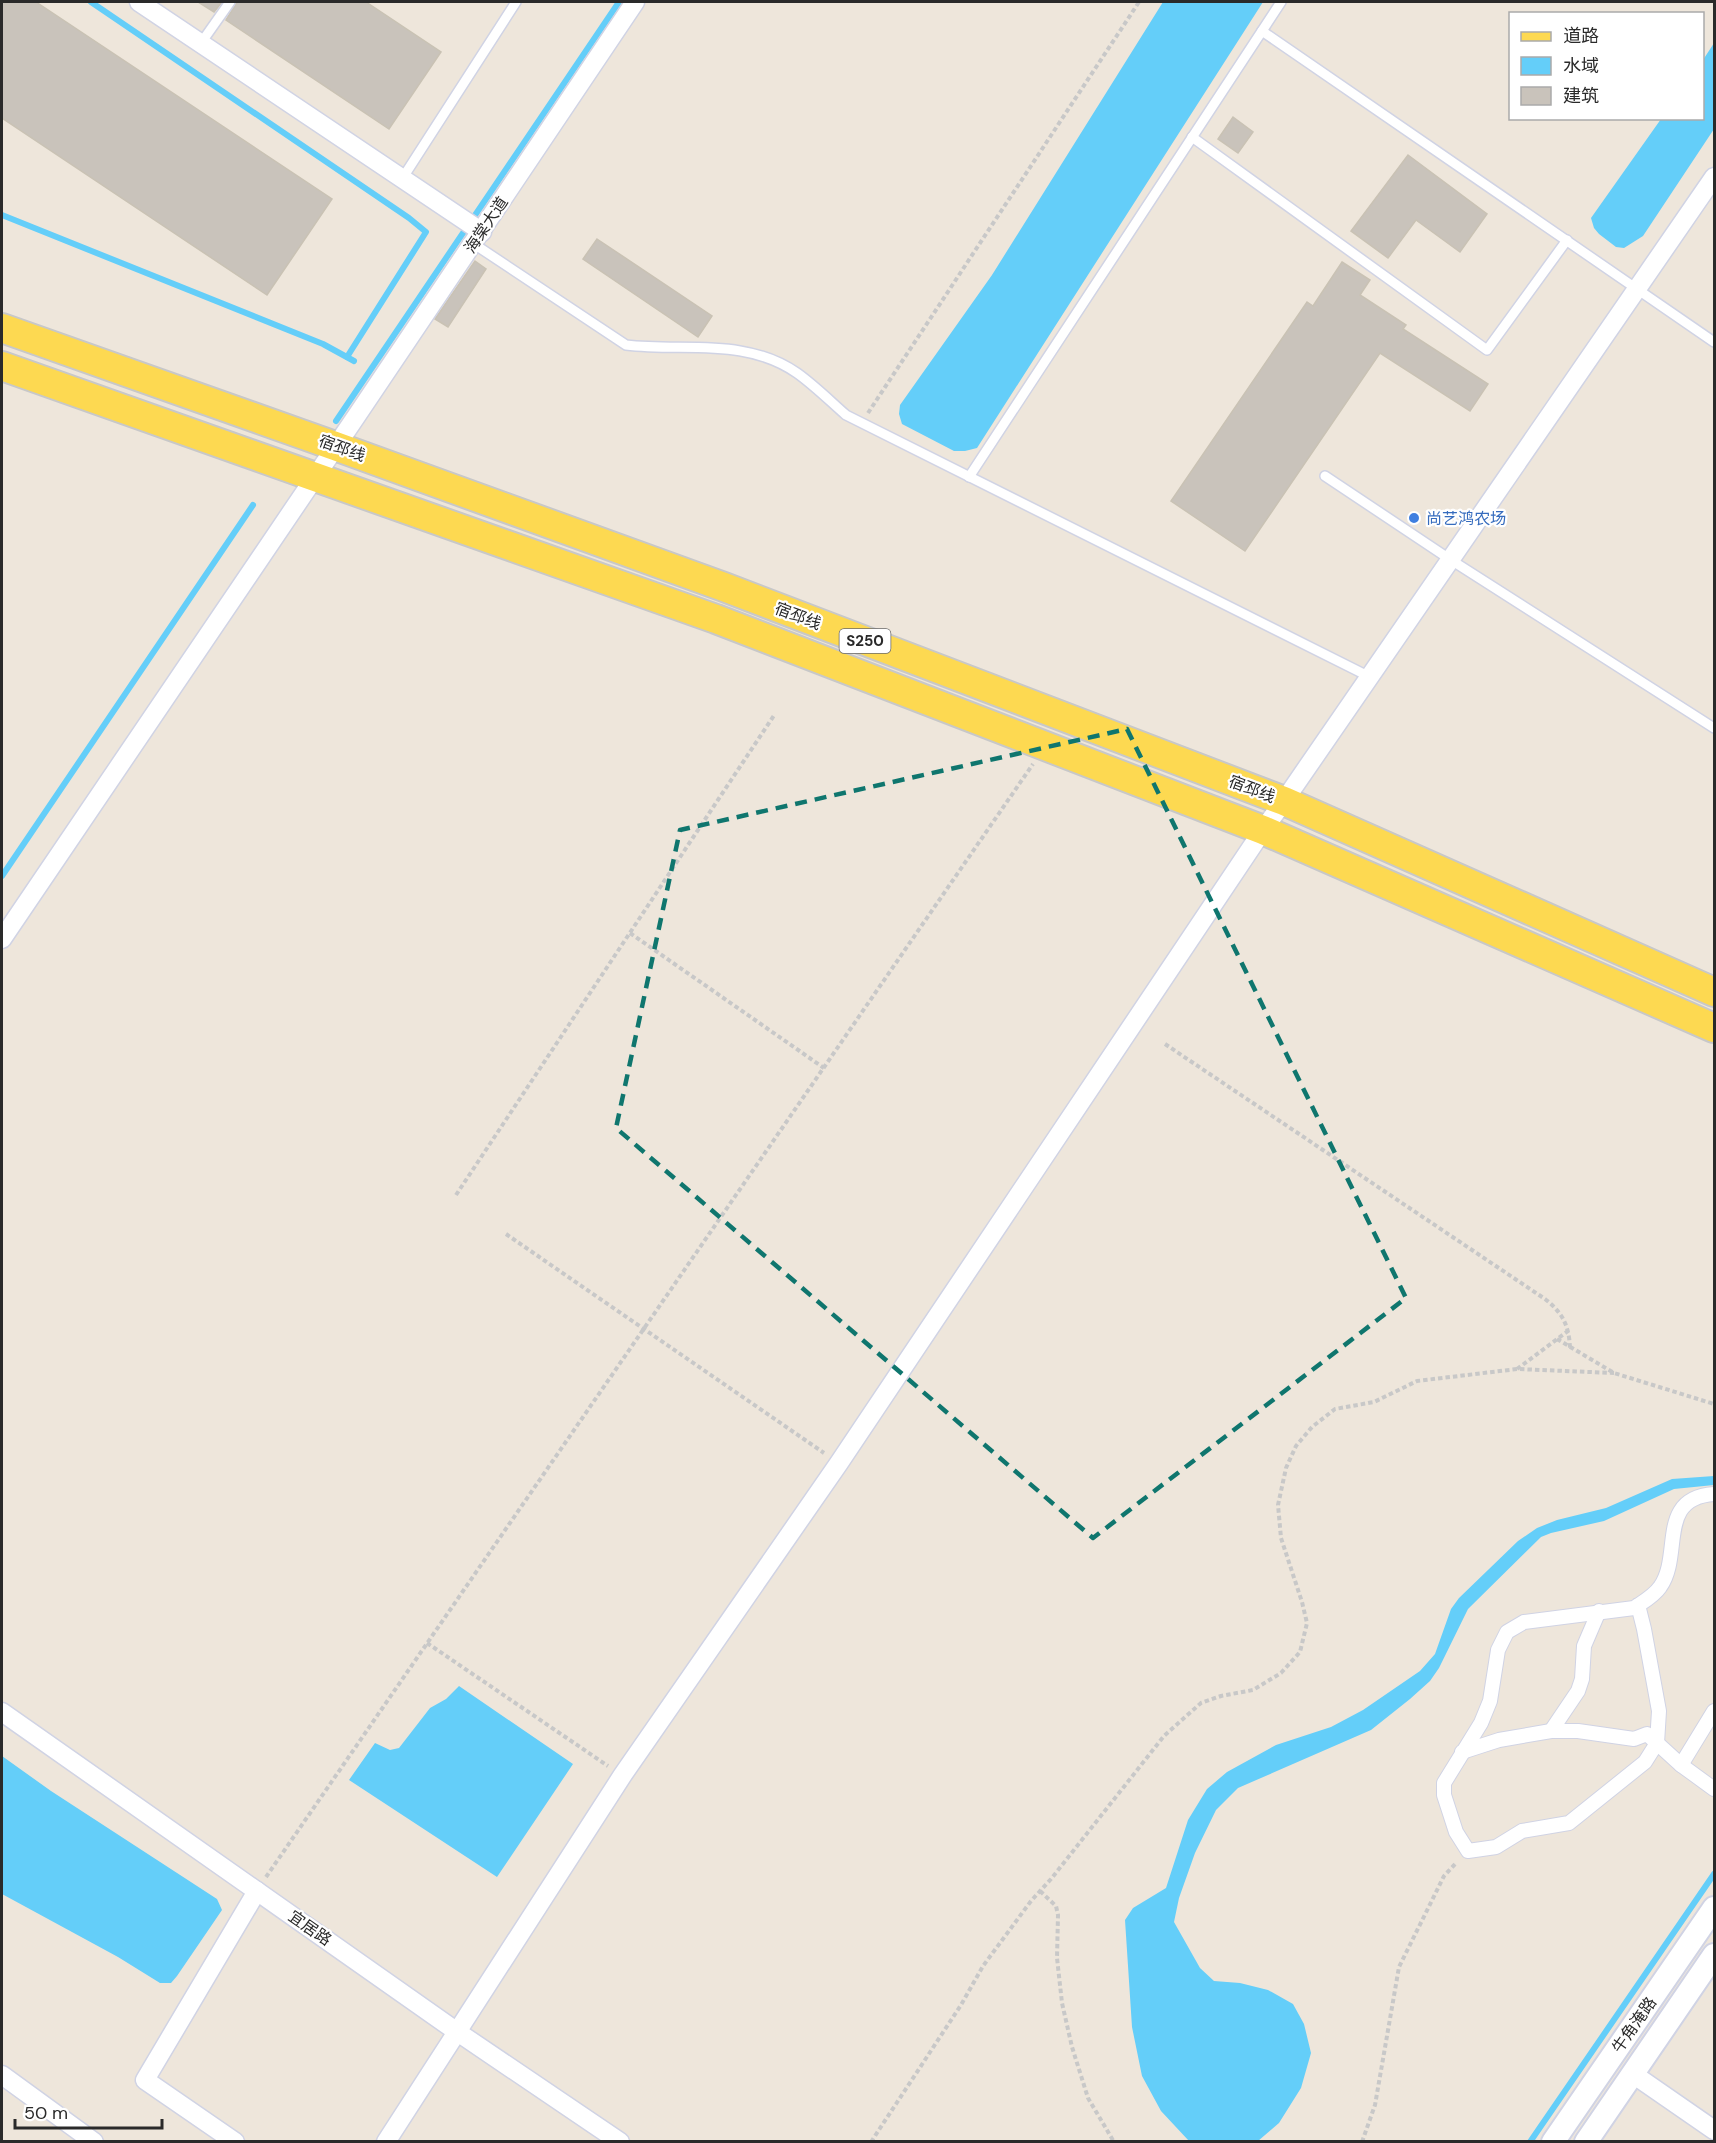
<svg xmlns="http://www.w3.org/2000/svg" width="1716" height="2143" viewBox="0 0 1716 2143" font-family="'DM Sans','Noto Sans SC',sans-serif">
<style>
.water{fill:#64cef9}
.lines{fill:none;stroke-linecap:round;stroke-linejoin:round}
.stream{stroke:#64cef9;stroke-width:6}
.building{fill:#c9c3bb;stroke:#c9c2b4;stroke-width:1.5}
.service-casing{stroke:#d0d3e4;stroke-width:12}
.pedestrian-casing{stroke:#d0d3e4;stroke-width:16}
.minor-casing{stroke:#d0d3e4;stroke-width:21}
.tertiary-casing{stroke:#d0d3e4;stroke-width:26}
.primary-casing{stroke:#c8c8c8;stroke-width:32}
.path{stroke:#c8c8c8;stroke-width:4;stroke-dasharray:4.5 3;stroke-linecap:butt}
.service{stroke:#fff;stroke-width:9}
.pedestrian{stroke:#fff;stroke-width:14}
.minor{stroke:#fff;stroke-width:18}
.tertiary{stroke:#fff;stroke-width:22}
.primary{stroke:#fdd951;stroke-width:28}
.marked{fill:none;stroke:#0f766e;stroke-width:4.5;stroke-dasharray:12 8;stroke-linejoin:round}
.shop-dot{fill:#3f7fe0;stroke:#fff;stroke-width:2}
.labels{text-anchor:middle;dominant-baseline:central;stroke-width:4.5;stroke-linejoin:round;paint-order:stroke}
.shield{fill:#fff;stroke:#6a6a6a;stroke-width:1.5}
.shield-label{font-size:15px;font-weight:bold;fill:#2a2a2a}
.street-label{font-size:16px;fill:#2a2a2a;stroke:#fff}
.shop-label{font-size:16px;fill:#366cbe;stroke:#fff;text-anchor:start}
</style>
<rect width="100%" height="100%" fill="#eee6db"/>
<g class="water">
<polygon points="1163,2 1263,2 977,448 965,451 954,451 902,424 899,414 900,405 992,275"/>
<polygon points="1714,43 1714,129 1643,236 1624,248 1616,247 1599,234 1594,228 1591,218 1661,119 1702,118 1703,60"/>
<polygon points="1714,1476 1714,1485 1674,1489 1604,1521 1551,1533 1541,1537 1468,1609 1439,1668 1430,1681 1410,1699 1371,1730 1238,1788 1216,1810 1195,1853 1179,1898 1174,1922 1200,1968 1214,1981 1240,1983 1268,1990 1293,2004 1304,2024 1311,2053 1301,2088 1279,2123 1258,2141 1189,2141 1161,2111 1142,2076 1132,2027 1125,1920 1133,1908 1166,1888 1188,1820 1207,1789 1227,1772 1276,1745 1331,1727 1363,1710 1420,1671 1435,1654 1451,1609 1459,1598 1518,1541 1537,1528 1557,1520 1606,1508 1672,1479"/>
<polygon points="459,1686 573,1764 497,1877 349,1780 375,1743 390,1750 399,1748 430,1708 446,1699"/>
<polygon points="2,1756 51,1791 217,1899 222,1910 177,1976 171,1983 160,1983 118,1957 2,1894"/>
</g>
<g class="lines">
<g class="stream">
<polyline points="91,2 409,218 426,232 347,357"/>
<polyline points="2,215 323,344 354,361"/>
<polyline points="336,421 619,2"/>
<polyline points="2,876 253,505"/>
<polyline points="1530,2142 1714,1874"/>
</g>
</g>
<g class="building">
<polygon points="2,2 36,2 332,199 267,295 2,118"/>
<polygon points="198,2 222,2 214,12"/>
<polygon points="237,2 366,2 441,52 389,129 226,20"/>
<polygon points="1233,117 1253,132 1238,153 1218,139"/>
<polygon points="1408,155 1487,214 1460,252 1416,220 1388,258 1351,231"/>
<polygon points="597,239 712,316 698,337 583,259"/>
<polygon points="475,261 486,269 448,327 435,319"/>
<polygon points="1342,262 1370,280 1360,295 1406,325 1403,329 1488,384 1470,411 1380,353 1245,551 1171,501 1307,302 1313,306"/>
</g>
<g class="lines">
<g class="service-casing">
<g id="service">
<polyline points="1262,31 1714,342"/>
<polyline points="201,43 230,2"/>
<polyline points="1192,137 1487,350 1567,240"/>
<polyline points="402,179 516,2"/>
<path d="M474 244 626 345C684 352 745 337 797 373 814 385 830 401 846 415L1370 677"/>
<polyline points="1325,476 1451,560 1714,728"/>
<polyline points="969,477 1281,2"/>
</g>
</g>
<g class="pedestrian-casing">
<g id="pedestrian">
<path d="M1638 1605 1644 1629 1659 1711 1657 1743 1645 1762 1569 1823 1522 1831 1496 1847 1468 1851 1456 1832 1444 1795V1783L1481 1723 1490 1701 1498 1650 1507 1632 1524 1622 1634 1608C1643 1602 1654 1596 1660 1587 1683 1555 1656 1498 1714 1494"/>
<polyline points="1551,1731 1578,1691 1582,1679 1584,1646 1599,1611"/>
<polyline points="1462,1752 1499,1740 1551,1731 1578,1731 1634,1739 1647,1734 1681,1765 1714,1789"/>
<polyline points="1681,1765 1714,1711"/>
</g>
</g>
<g class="minor-casing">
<g id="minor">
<polyline points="139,2 482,232"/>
<path d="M2 939C213 626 426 316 635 2"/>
<polyline points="2,1712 456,2031 620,2142"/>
<polyline points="1633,2074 1714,2130"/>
<polyline points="2,2075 94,2142"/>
<polyline points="235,2142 145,2080 257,1891"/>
<polyline points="386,2142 622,1776 839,1463 1263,830 1284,801 1714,177"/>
</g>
</g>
<g class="tertiary-casing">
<g id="tertiary">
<polyline points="1553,2142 1714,1908"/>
<polyline points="1586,2142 1714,1955"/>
</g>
</g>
<g class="primary-casing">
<g id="primary">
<polyline points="2,328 335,446 724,587 1284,801 1714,992"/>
<polyline points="2,366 716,619 1263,830 1714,1028"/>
</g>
</g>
<g class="path">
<polyline points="868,413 1139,2"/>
<polyline points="630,933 824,1068"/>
<path d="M1165 1044 1545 1299C1563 1313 1569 1326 1570 1348"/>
<polyline points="456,1195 775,714"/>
<polyline points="506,1234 824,1453"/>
<polyline points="1557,1339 1614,1373 1714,1404"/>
<polyline points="1517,1369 1568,1331"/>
<polyline points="427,1643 608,1766"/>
<polyline points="266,1877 1033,764"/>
<polyline points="1040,1891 1056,1906 1058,1915 1057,1958 1062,2003 1072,2047 1088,2098 1114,2142"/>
<polyline points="871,2142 961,2005 983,1966 1031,1901 1051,1879 1164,1736 1201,1703 1221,1696 1253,1690 1281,1673 1300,1652 1307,1623 1302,1602 1281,1538 1278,1505 1286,1468 1296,1446 1312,1427 1335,1409 1374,1402 1417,1381 1517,1369 1614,1373"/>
<polyline points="1362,2142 1375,2105 1399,1967 1444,1876 1457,1862"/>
</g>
<use href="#service" class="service"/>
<use href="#pedestrian" class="pedestrian"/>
<use href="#minor" class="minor"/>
<use href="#tertiary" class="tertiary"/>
<use href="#primary" class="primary"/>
</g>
<path class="marked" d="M1127 729 1406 1298 1093 1538 616 1128 680 830Z"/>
<circle class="shop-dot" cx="1414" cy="518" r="6"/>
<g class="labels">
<rect class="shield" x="839.5" y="629" width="51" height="24" rx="4.5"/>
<g class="shield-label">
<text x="865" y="641">S250</text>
</g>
<g class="street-label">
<text transform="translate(486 225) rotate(-56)">海棠大道</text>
<text transform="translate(342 448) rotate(20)">宿邳线</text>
<text transform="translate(798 616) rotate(21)">宿邳线</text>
<text transform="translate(1252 789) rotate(21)">宿邳线</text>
<text transform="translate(310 1928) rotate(35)">宜居路</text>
<text transform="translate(1634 2025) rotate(-55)">牛角淹路</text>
</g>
<g class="shop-label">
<text x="1426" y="518">尚艺鸿农场</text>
</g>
</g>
<rect width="1716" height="2143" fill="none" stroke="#2a2a2a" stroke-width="6"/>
<rect x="1509" y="12" width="195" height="108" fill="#ffffff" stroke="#aaaaaa" stroke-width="1.5"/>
<rect x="1521" y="32" width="30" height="9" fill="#fdd951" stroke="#aaaaaa" stroke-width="1.5"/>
<text x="1563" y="42" font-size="18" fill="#2a2a2a">道路</text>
<rect x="1521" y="57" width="30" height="18" fill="#64cef9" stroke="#aaaaaa" stroke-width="1.5"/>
<text x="1563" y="72" font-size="18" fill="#2a2a2a">水域</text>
<rect x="1521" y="87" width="30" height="18" fill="#c9c3bb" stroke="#aaaaaa" stroke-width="1.5"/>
<text x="1563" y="102" font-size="18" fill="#2a2a2a">建筑</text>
<path d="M15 2119v9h147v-9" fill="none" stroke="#2a2a2a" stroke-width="3"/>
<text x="24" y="2119" font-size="18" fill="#2a2a2a" stroke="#ffffff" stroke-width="4.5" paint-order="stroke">50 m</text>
</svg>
